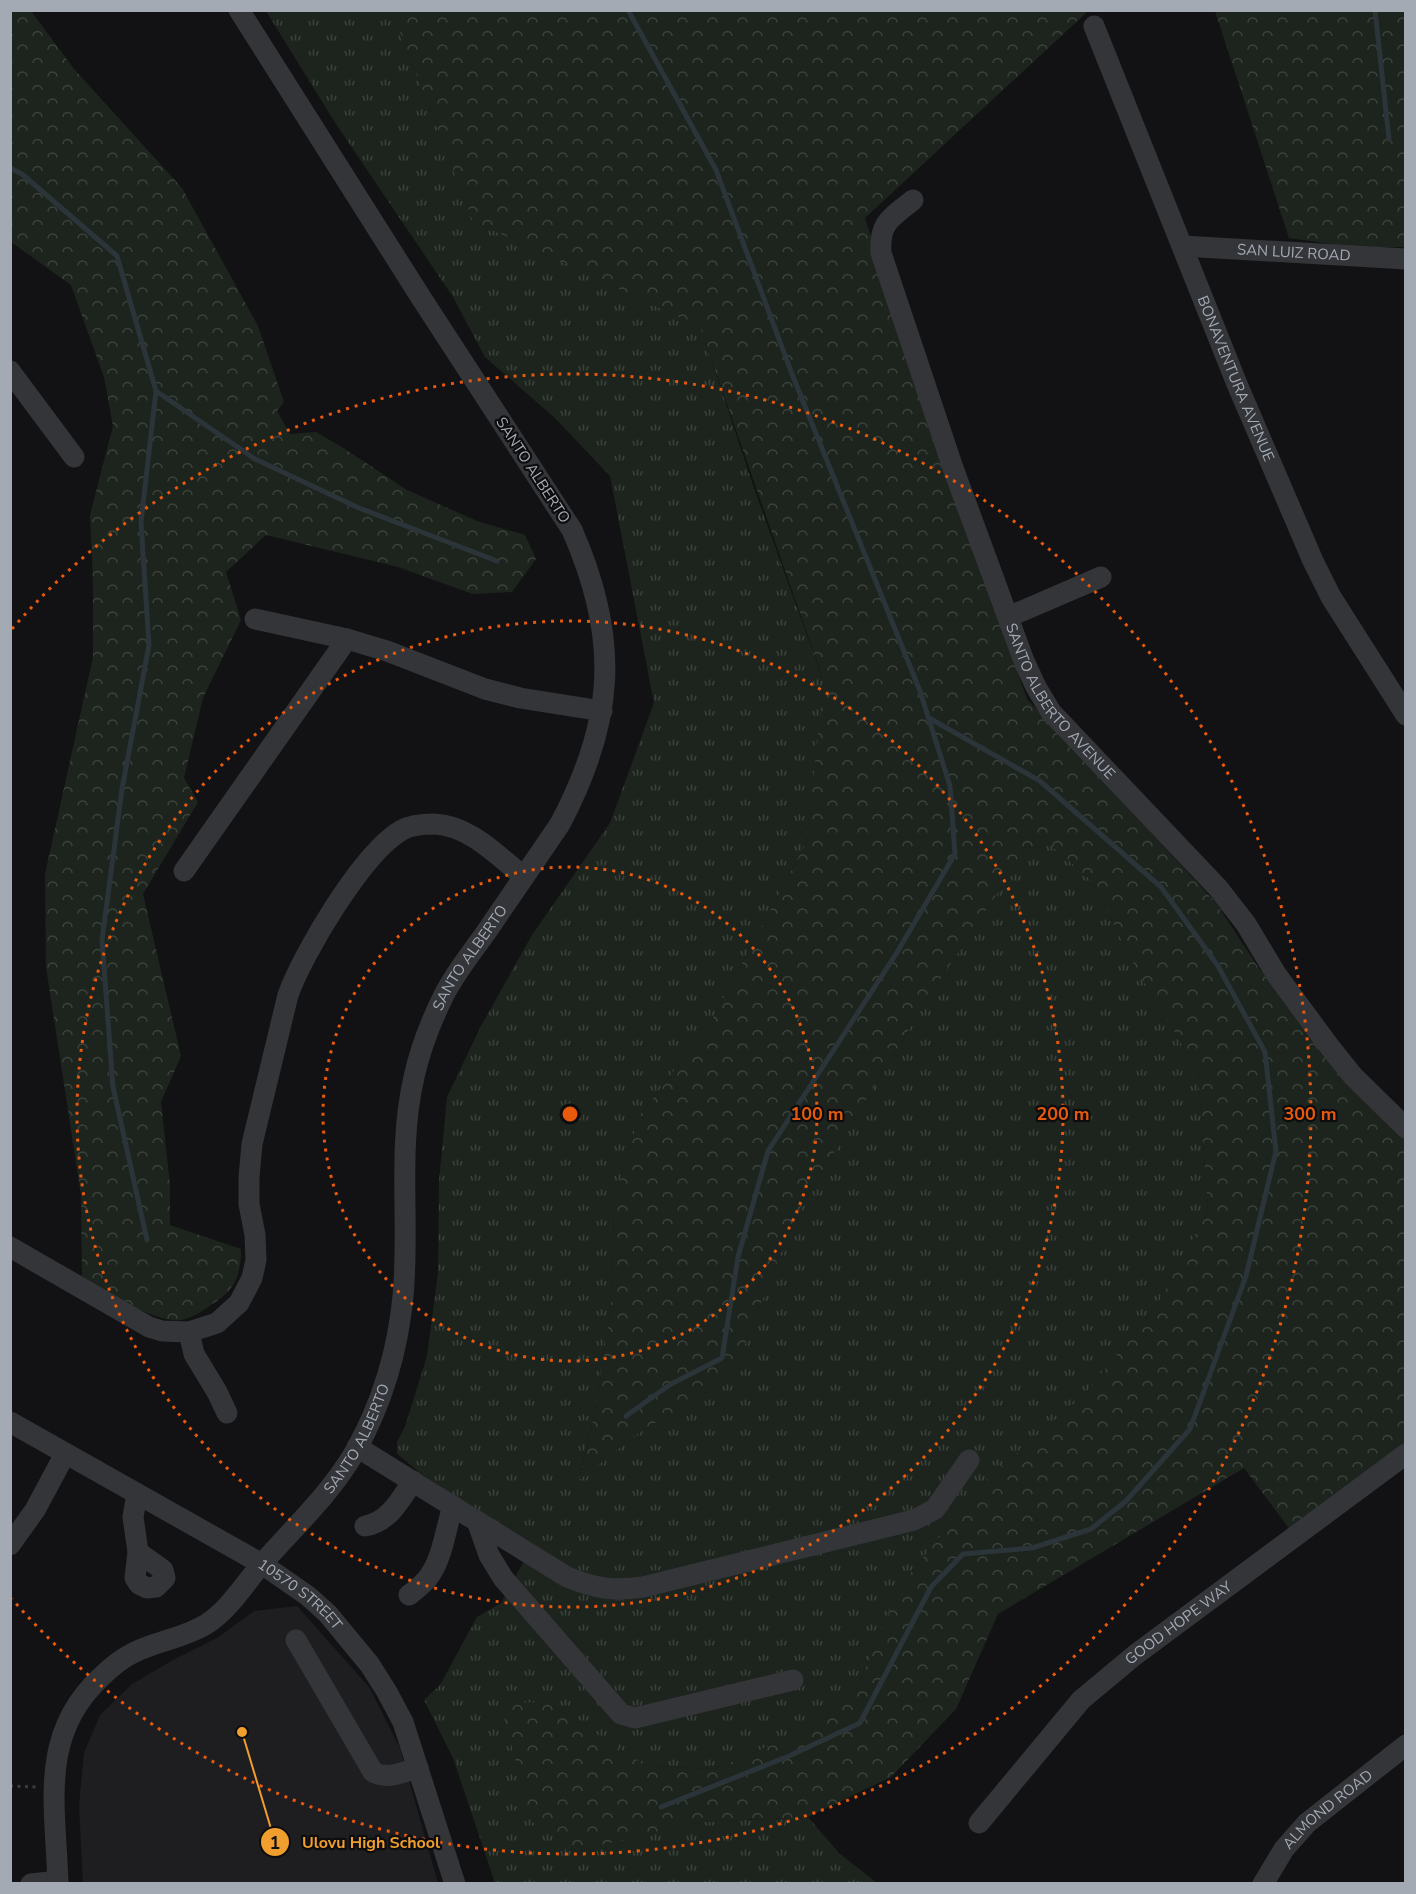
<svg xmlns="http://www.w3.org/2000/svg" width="1416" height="1894" viewBox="0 0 1416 1894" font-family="'Nunito Sans',sans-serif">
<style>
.built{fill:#1e1e21}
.grass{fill:url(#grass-tufts)}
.forest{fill:url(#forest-crowns)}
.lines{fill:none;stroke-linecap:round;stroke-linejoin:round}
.stream{stroke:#2b3439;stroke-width:5}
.path{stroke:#393c40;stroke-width:3;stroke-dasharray:3 4.5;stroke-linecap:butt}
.minor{stroke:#333539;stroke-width:21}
.ring{fill:none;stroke:#e8590c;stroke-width:3;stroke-dasharray:3 6}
.labels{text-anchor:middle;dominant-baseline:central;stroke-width:4.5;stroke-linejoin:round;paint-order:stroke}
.street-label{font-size:15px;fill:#a4aab4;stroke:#0d0d0f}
.centre{fill:#e8590c;stroke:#0d0d0f;stroke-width:3}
.ring-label{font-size:18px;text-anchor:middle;font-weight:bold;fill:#e8590c;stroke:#0d0d0f;stroke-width:4.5;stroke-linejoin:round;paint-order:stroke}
.leader{fill:none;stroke:#f09e2e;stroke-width:2}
.callout-dot{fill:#f09e2e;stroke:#0d0d0f;stroke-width:2}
.mark-label{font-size:18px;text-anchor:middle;font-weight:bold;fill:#111}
.callout-label{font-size:16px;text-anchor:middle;font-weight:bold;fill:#f09e2e;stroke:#0d0d0f;stroke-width:4.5;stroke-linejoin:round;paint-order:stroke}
</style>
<defs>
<pattern id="grass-tufts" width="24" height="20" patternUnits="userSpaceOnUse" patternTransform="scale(1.5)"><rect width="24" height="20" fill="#1d241d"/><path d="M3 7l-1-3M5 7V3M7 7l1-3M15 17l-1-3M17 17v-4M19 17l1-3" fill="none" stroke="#3b413b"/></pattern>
<pattern id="forest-crowns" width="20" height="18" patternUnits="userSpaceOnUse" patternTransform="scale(1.5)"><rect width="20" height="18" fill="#1d241d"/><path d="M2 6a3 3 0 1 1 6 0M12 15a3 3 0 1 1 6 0" fill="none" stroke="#3b413b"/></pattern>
</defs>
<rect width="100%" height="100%" fill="#121214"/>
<polygon class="built" points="297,1606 369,1687 400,1748 438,1883 83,1884 79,1805 84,1753 100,1715 132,1684 173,1660 217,1638 254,1611"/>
<polygon class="grass" points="266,11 388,11 401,34 473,221 700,326 754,488 826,688 806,843 707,1029 639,1116 614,1202 612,1296 597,1403 579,1479 640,1432 732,1377 795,1217 930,995 1000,889 1024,848 1051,845 1091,880 1134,965 1198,1071 1208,1211 1157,1305 1085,1394 988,1478 900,1586 856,1690 816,1727 714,1769 646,1766 547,1702 580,1849 700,1822 808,1817 839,1853 877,1883 495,1883 453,1758 424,1700 440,1685 477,1617 501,1603 532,1546 423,1475 397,1454 397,1442 405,1427 427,1356 438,1273 439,1181 447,1097 481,1026 532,935 610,823 654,703 610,476 555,418 485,357 453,297 336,124"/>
<g class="forest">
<path d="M11 11H31L74 69 182 188 258 326 284 402 277 411 290 434 316 432 345 449 407 490 477 521 525 535 536 559 512 592 473 594 398 567 266 535 226 572 241 620 203 698 184 778 198 802 143 894 181 1056 161 1102 170 1185V1225L241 1249C241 1272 237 1287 217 1301 206 1308 194 1318 180 1320 155 1323 105 1291 82 1279L81 1195 46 967 45 874 93 657V583L90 515 113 426 104 377 71 285 11 242Z"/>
<polygon points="388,11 1091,11 1087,12 865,218 971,539 1027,699 1216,903 1258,967 1313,1040 1405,1137 1405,1444 1291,1531 1244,1468 998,1614 956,1709 891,1777 808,1817 700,1822 580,1850 532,1822 500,1703 547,1702 646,1766 714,1769 816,1727 856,1690 900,1586 988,1478 1085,1394 1157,1305 1208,1211 1198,1071 1134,965 1091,880 1051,845 1024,848 1000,889 930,995 795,1217 732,1377 640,1432 579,1480 597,1403 612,1296 614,1202 639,1116 707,1029 806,843 824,682 700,327 473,221 401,34"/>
<polygon points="1215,11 1405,11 1405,247 1352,247 1289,238"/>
</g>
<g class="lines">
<g class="stream">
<polyline points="1375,10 1389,139"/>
<polyline points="10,168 22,174 117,256 156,391 141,522 149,645 122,789 102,940 113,1087 147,1240"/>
<polyline points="156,391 255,459 359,508 497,561"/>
<polyline points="626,1416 671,1384 722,1358 738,1257 768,1151 896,954 955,854 950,786 920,691 792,374 716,170 628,10"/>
<polyline points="661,1807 789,1756 860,1723 931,1587 963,1554 1032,1548 1091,1529 1126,1501 1190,1429 1246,1276 1276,1151 1265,1052 1218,966 1161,887 1040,781 929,718"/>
</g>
<polyline class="path" points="10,1786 36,1787"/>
<g class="minor">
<path id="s1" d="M1094 26 1237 384 1313 561 1331 597 1406 715"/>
<path id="s2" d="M913 200C891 218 879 222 881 253L953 468 1024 661 1036 687 1051 712 1218 888 1246 924 1276 974 1329 1046 1353 1076 1406 1128"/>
<path id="s3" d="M1183 246 1406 259"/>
<polyline points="10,371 74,457"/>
<polyline points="1008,617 1101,577"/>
<polyline points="255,619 347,639 387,651 485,689 520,698 602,711"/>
<polyline points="184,871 347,639"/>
<path d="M10 1247 149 1327 162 1331 189 1332 217 1323 239 1303 252 1278 256 1260 255 1235 249 1204V1177L252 1144 288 995C303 953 363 852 402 830 411 825 424 824 434 824 469 825 498 856 524 877"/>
<polyline points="189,1332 194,1354 217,1392 227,1413"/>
<path id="s4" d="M10 1422 262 1564 308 1596 328 1614 370 1665 387 1692 403 1722 455 1884"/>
<path d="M357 1447 567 1577C597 1589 611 1591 643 1587L914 1520 935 1509 969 1460"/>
<polyline points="137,1494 133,1517 138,1552 135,1578 139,1584 147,1588 156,1587 165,1578 163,1570 138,1552"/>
<polyline points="477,1521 489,1555 503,1578 621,1714 635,1718 793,1680"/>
<path d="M365 1526C389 1522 400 1500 413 1481"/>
<polyline points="10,1545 35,1510 65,1454"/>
<path d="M409 1595C417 1589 425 1583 430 1575 443 1556 446 1527 453 1506"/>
<path d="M296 1640 373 1772C388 1780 403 1772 418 1768"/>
<path id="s5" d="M979 1823 1081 1700 1135 1655 1406 1454"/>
<polyline points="31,1884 58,1881"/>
<path id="s6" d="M58 1884C56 1808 38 1736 100 1678 110 1668 122 1658 135 1652 158 1641 183 1638 205 1625 228 1611 243 1586 260 1566 293 1528 330 1495 356 1450 382 1403 398 1349 403 1296 410 1222 397 1151 414 1077 420 1050 431 1021 444 995 456 971 474 950 489 928 513 893 536 859 560 824 615 720 620 639 572 530L420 296 239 10"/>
<path id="s7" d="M1263 1884 1284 1849 1307 1823 1406 1745"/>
</g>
</g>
<g class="ring">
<circle cx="570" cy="1114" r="247"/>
<circle cx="570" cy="1114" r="493"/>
<path d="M12 629A740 740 0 1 1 12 1599"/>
</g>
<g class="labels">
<g class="street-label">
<text stroke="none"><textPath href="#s3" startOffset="111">SAN LUIZ ROAD</textPath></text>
<text stroke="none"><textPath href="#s1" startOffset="380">BONAVENTURA AVENUE</textPath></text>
<text transform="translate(533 470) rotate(57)">SANTO ALBERTO</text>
<text stroke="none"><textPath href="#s2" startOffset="552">SANTO ALBERTO AVENUE</textPath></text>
<text stroke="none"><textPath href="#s6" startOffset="1084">SANTO ALBERTO</textPath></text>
<text stroke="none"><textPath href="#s6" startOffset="580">SANTO ALBERTO</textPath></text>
<text stroke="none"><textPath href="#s4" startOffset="338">10570 STREET</textPath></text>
<text stroke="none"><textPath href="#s5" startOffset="284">GOOD HOPE WAY</textPath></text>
<text stroke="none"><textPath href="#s7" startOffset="100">ALMOND ROAD</textPath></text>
</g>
</g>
<circle cx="570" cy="1114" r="9" class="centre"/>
<g class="ring-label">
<text x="817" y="1120">100 m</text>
<text x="1063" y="1120">200 m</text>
<text x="1310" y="1120">300 m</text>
</g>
<path class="leader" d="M242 1732L275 1842"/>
<g class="callout-dot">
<circle cx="242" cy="1732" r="6"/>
<circle cx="275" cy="1842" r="15"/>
</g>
<g class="mark-label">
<text x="275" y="1849">1</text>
</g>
<g class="callout-label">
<text x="371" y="1848">Ulovu High School</text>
</g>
<rect width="1416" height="1894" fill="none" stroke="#a4aab4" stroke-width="24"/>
</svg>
